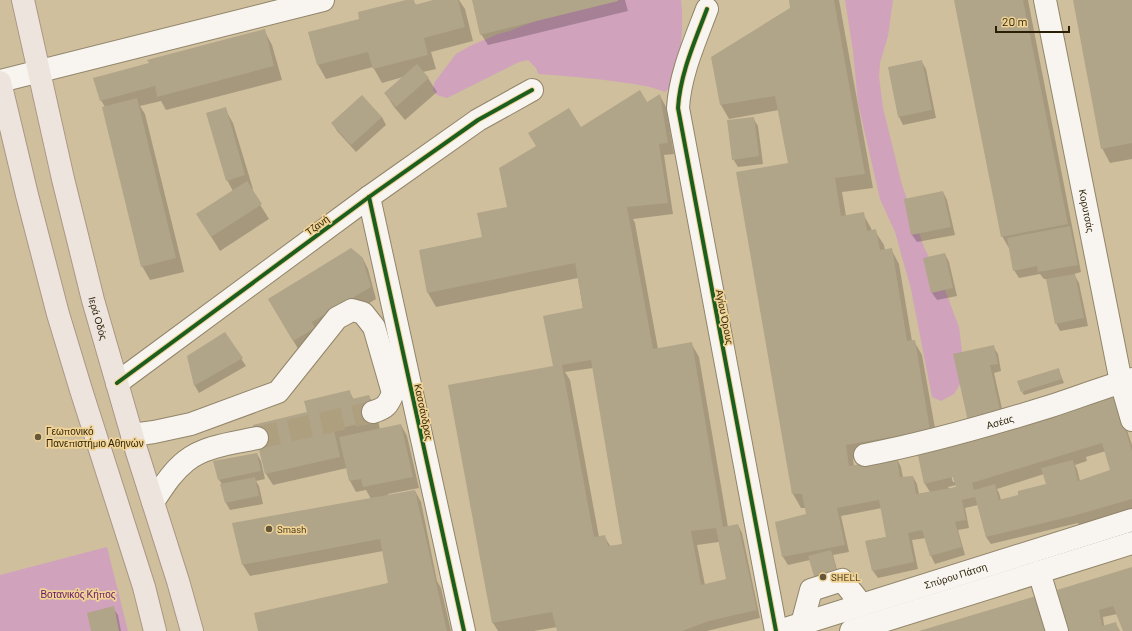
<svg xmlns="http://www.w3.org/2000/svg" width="1132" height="631" viewBox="0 0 1132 631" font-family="Barlow,sans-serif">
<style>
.green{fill:#d0a2bc}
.shadow{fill:#0003;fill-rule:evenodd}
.building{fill:#b0a489;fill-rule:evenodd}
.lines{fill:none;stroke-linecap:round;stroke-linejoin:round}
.minor-tunnel{stroke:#ae9f7f;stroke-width:22;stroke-dasharray:22 11;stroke-linecap:butt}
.minor-casing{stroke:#91856a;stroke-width:24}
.major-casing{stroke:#ab9785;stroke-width:24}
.minor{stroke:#f8f5f0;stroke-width:22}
.major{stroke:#eee4de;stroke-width:22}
.cycleway-casing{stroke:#f0d395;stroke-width:6}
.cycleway{stroke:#1b5e20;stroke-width:4}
.poi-dot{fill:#64573a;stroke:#f0d395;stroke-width:1.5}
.labels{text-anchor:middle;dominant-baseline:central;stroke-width:3.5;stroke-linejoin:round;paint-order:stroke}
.street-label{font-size:10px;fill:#2a1f05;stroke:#f0d395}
.poi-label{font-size:10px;fill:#2a1f05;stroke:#f0d395;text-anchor:start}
.park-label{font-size:10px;fill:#621468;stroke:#f0d395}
</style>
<rect width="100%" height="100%" fill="#cfbf9d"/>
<g class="green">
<path d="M597 0H681C684 21 682 78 665 92 651 86 635 84 619 82 592 78 565 76 538 74L536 68 528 60 524 61 519 62 447 98 437 95 433 90 434 83 456 54 470 46 498 34 509 31 533 22Z"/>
<polygon points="845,0 893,0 888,36 880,63 879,77 883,108 902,185 924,247 943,285 959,327 963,359 963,379 954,394 941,401 932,397 911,289 895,232 880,199 858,103 853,51"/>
<polygon points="107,547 128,631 0,631 0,575"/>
</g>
<g class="shadow">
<polygon points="410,0 413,0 416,5 437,0 459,0 465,9 473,41 431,52 436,69 423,72 428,78 437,92 405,120 394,107 385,93 403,77 382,83 373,67 326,79 318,65 361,20"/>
<polygon points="473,0 625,0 628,11 488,45 481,34"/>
<path d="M790 0H839L873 188 842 192 846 216 863 214 871 228 872 231H875L884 245 885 250 891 249 899 264 912 341H914L922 355 938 445 1118 403 1132 445V512L1080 527 1078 523 991 544 986 537 978 505 965 508 969 528 958 530 965 555 935 564 931 556 926 538 912 540 918 569 878 578 873 571 866 541 887 537 882 508 841 516 849 552 833 555 840 581 810 560 788 565 783 557 776 523 807 515 806 508H801L793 494 790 164 779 110 729 119 721 105 792 9ZM934 445 925 484 930 492 919 494 917 484 913 477 903 478 901 467 897 459 854 466 853 459ZM944 451 955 482H953ZM1106 451 1111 470 1080 481 1077 469 1075 465 1087 461 1086 457ZM1044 474 1047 484 1019 496 1001 500 999 493 997 489ZM956 485 957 487 949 489 948 487Z"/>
<polygon points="955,0 1028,0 1081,272 1074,274 1079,283 1088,326 1060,331 1056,323 1047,279 1044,279 1040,274 1019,278 1014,270 1010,250 1002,236"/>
<polygon points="1074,0 1132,0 1132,159 1110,163 1102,148"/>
<polygon points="264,30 272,45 282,80 166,110 161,101 140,106 145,114 184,272 150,280 142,266 105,107 101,100 150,64"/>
<polygon points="922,62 926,69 936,118 903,125 899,117 889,68"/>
<path d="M660 96 666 107 674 154 664 155 673 214 633 219 635 223 658 349 691 343 699 357 728 527 738 525 742 533 760 618 707 631H558L557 627 534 631H498L493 623 449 386 554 367 583 309 578 278 436 307 428 293 483 238 508 207 585 135 647 104ZM593 368 624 544 611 547 604 536 599 537 570 380 565 372ZM719 542 727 580 705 585 697 545Z"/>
<polygon points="225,109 233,123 253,189 251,190 269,219 220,251 197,214 233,191 227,180"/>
<polygon points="382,117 386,125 356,152 337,131 332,123"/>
<polygon points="753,118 758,126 763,164 738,167 733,159"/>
<polygon points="943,192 947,200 955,235 917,242 912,235 905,200"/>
<polygon points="945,254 949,262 957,296 937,300 932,293"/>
<polygon points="362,257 368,269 376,299 318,334 300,352 269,300"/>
<polygon points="225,334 246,366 199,393 195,386 188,357"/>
<polygon points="993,346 998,354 1001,371 994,373 1005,422 973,429"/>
<polygon points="1060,373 1064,383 1024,395 1022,392"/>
<polygon points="349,391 354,400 369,396 375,408 380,429 401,425 407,436 419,488 388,494 388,496 415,491 421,502 437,581 441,588 451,631 259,631 389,583 383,551 250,576 243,565 233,524 371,499 366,490 356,492 350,481 347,468 273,485 266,474 254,426 308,413"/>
<polygon points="257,454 261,461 265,479 256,481 259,486 263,504 230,510 226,503 222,484 219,480"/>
<polygon points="1132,568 1132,631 1124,631 1117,614 1103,617 1104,626 1115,623 1120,631 1069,631"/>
<polygon points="113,608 118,615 121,631 92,631"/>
</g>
<g class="building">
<polygon points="406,0 414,0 415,5 433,0 458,0 465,27 424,38 428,55 373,69 368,52 317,65 308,32 359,19 358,12"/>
<polygon points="472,0 618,0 618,1 480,35"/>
<path d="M789 0H834L865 174 835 178 841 216 864 212 867 231 876 229 880 250 892 248 907 341 915 340 930 430 846 445 849 466 897 458 900 477 913 476 916 494 956 487 953 477 924 484 917 451 1114 394 1132 451V499L1073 516 986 537 975 497 962 500 966 520 955 522 962 547 930 556 922 530 908 533 914 562 872 571 865 541 886 537 879 500 837 508 845 545 782 557 775 522 806 514 802 494H792L736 172 788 163 775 96 720 105 711 57 790 8ZM1102 443 1110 470 1078 481 1073 460 1041 468 1046 484 1018 491V495L999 500 995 484 974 490 972 483Z"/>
<polygon points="954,0 1023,0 1068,224 1001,237"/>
<polygon points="1073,0 1132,0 1132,143 1101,149"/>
<polygon points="265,29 274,66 157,97 155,86 100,101 93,78 149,63 147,60"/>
<polygon points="922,60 932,110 898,117 888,67"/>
<polygon points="417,64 429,78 396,107 384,93"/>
<path d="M640 90 647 102 660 94 668 143 659 144 668 203 627 207 653 349 692 342 723 527 738 524 757 610 709 621 682 631H557L552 612 492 623 448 385 553 366 543 316 583 308 575 263 427 293 419 250 482 237 477 213 507 207 499 168 536 146 528 133 569 108 581 127ZM591 360 622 544 608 546 605 535 594 537 562 365ZM716 528 726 579 701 585 691 531Z"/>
<polygon points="362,95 382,117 351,145 331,123"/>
<polygon points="137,98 176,258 141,267 102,107"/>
<polygon points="226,107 245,175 226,181 206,113"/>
<polygon points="754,117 759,156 732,160 727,120"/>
<polygon points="247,181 262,204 211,237 196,214"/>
<polygon points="943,191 951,227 911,235 904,199"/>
<polygon points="1070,226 1078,265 1038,272 1037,266 1013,271 1007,238"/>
<polygon points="351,248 362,257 371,287 312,322 315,328 293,341 268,299"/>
<polygon points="945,253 953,288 931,293 923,258"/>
<polygon points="1075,274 1084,318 1055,324 1046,279"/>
<polygon points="225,332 243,358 194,386 187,356"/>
<polygon points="994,345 998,364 990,365 1001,414 968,421 953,354"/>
<polygon points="1059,368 1062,379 1021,392 1017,381"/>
<polygon points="350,390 352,399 369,395 375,420 334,430 340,457 265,474 253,425 307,412 304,401"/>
<polygon points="401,424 413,477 363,487 361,479 349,481 339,437"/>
<polygon points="257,453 261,471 218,480 213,461"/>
<polygon points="255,477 259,496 225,503 220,484"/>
<polygon points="415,490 447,631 258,631 254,613 388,583 380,539 242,565 232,523"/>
<polygon points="831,550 838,577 816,583 808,556"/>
<polygon points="1132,567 1132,631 1123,631 1113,606 1099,610 1102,626 1116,622 1119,631 1068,631 1057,590"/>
<polygon points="1036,596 1046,631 919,631"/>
<polygon points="114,606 119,631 91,631 87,613"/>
</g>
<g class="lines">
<polyline class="minor-tunnel" points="257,438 373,412"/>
<g class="minor-casing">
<g id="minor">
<path id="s1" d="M1045 0 1121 382 1132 420"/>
<path d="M707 9C695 41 680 74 678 108L776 631"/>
<polyline points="0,81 323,0"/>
<polyline points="369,197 464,631"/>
<polyline points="117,383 369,197 478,120 532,90"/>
<path d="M132 435 154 432 191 424 278 392 337 318 352 310 363 313 374 327 393 393C388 405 386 408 373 412"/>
<path id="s2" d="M865 455C928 443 990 425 1051 406 1078 397 1105 387 1132 379"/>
<path d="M153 502C163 487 172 472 186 461 204 446 234 443 257 438"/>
<polyline points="1039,572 1057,631"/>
<polyline points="802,624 811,590 842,580 862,605"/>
<path id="s3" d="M779 631 1132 520"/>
<polyline points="851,631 1132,543"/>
</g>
</g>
<g class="major-casing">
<g id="major">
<path id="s4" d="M23 0 63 179 93 300 136 449 178 581 192 631"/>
<polyline points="0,82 27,195 58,314 81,390 144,587 155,631"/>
</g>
</g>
<use href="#minor" class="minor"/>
<use href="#major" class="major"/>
<g class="cycleway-casing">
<g id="cycleway">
<path d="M707 9C695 41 680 74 678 108L776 631"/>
<polyline points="369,197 464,631"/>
<polyline points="117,383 369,197 478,120 532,90"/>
</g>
</g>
<use href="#cycleway" class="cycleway"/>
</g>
<g class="poi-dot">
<circle cx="38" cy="437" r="4"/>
<circle cx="269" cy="529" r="4"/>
<circle cx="823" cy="577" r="4"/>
</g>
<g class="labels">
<g class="street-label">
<text stroke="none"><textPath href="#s1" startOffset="215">Κορυτσάς</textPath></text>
<text transform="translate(317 225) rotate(-36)">Τζανή</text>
<text transform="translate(725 317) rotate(79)">Αγίου Όρους</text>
<text stroke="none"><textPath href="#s4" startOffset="327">Ιερά Οδός</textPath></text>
<text transform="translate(424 412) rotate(78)">Κασσάνδρας</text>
<text stroke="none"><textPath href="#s2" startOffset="139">Ασέας</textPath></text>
<text stroke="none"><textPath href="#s3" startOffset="185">Σπύρου Πάτση</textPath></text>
</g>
<g class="poi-label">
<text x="46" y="431">Γεωπονικό<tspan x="46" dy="12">Πανεπιστήμιο Αθηνών</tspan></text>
<text x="277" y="529">Smash</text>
<text x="831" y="577">SHELL</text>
</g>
<g class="park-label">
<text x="78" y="594">Βοτανικός Κήπος</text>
</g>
</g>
<path d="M996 26v6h73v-6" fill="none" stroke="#2a1f05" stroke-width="2"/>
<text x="1002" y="26" font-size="12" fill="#2a1f05" stroke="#f0d395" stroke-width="3" paint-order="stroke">20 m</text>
</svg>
